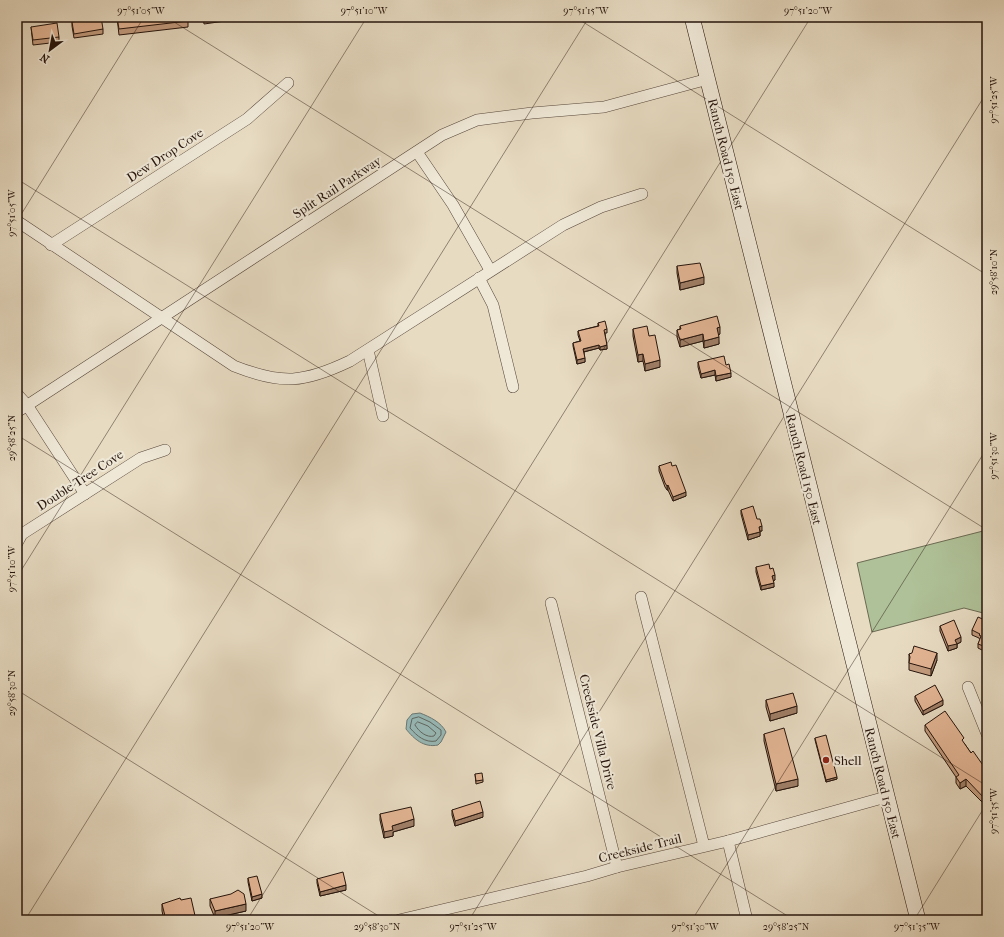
<svg xmlns="http://www.w3.org/2000/svg" width="1004" height="937" viewBox="0 0 1004 937" font-family="'IM FELL French Canon',serif">
<style>
.green{fill:#afc198;stroke:#6a6a52}
.water{fill:#98bab9;stroke:#6a7874}
.lines{fill:none;stroke-linecap:round;stroke-linejoin:round}
.shore{stroke:#5e6762;stroke-width:1}
.street-casing{stroke:#56463a;stroke-width:12}
.secondary-casing{stroke:#25140c;stroke-width:16}
.street{stroke:#efe8d7;stroke-width:11}
.secondary{stroke:#efe8d7;stroke-width:15}
.wall{fill:#c39c7f;stroke:#25140c}
.shaded-wall{fill:#9f7f68;stroke:#25140c}
.building{fill:#e3b594;stroke:#25140c}
.ticks{fill:none;stroke:#25140c;stroke-width:1;stroke-opacity:0.45}
.poi-dot{fill:#8f2418;stroke:#efe8d7;stroke-width:1.5}
.labels{text-anchor:middle;dominant-baseline:central;stroke-width:4;stroke-linejoin:round;paint-order:stroke}
.street-label{font-size:13px;fill:#25140c;stroke:#efe8d7}
.poi-label{font-size:13px;fill:#25140c;stroke:#efe8d7;text-anchor:start}
.neatline{fill:none;stroke:#25140c;stroke-width:1.5}
.ticks-label{font-size:10px;text-anchor:middle;fill:#25140c}
</style>
<rect width="100%" height="100%" fill="#e7dbc2"/>
<filter id="stains"><feTurbulence type="fractalNoise" baseFrequency=".005" numOctaves="4"/><feColorMatrix values="0 0 0 0 .2 0 0 0 0 .09 0 0 0 0 .02 0 0 0 .5 -.17"/></filter>
<radialGradient id="worn" r=".72"><stop offset=".6" stop-color="#630" stop-opacity="0"/><stop offset="1" stop-color="#630" stop-opacity=".3"/></radialGradient>
<polygon class="green" points="987,530 987,614 964,608 872,632 857,563"/>
<path class="water" d="M420 713C430 717 441 722 446 732L441 742 438 745C424 748 414 739 406 729L407 720 412 714Z"/>
<g class="lines">
<g class="shore">
<path d="M419 717 430 722 441 730V735L436 741C425 743 417 736 410 728L412 719Z"/>
<path d="M418 722 428 726 436 733 434 736C427 738 419 732 415 725Z"/>
</g>
<g class="street-casing">
<g id="street">
<polyline points="417,152 453,205 490,270"/>
<path d="M17 221 234 366C282 385 304 383 350 361L563 225 601 207 642 194"/>
<polyline points="51,245 247,119 288,83"/>
<polyline points="479,278 493,305 513,387"/>
<polyline points="368,350 383,416"/>
<polyline points="17,394 27,405 85,494"/>
<polyline points="17,412 442,135 477,120 532,113 604,107 708,79"/>
<polyline points="17,543 22,534 141,458 165,450"/>
<polyline points="641,597 704,846"/>
<polyline points="551,603 617,867"/>
<polyline points="968,687 987,734"/>
<polyline points="728,841 747,920"/>
<polyline points="399,920 587,876 617,867 728,841 886,797"/>
</g>
</g>
<g class="secondary-casing">
<polyline id="secondary" points="692,17 918,920"/>
</g>
<use href="#street" class="street"/>
<use href="#secondary" class="secondary"/>
</g>
<g class="wall">
<polygon points="117,17 188,21 188,27 119,35"/>
<polygon points="203,17 225,17 225,21 204,24"/>
<polygon points="248,17 260,17 248,19"/>
<polygon points="72,22 103,29 103,34 74,38 72,26"/>
<polygon points="31,27 59,37 59,42 33,45"/>
<polygon points="677,266 704,284 680,290 677,273"/>
<polygon points="598,323 607,329 607,333 605,333 607,349 600,350 599,348 584,352 585,362 577,364 573,346 573,343 580,341 578,335 578,331 598,326"/>
<polygon points="680,326 720,334 718,335 719,344 704,348 703,341 680,347 677,337 677,330 680,329"/>
<polygon points="633,329 649,336 660,367 645,371 643,361 638,362 633,336"/>
<polygon points="698,362 726,365 731,377 716,381 715,375 701,378 698,367"/>
<polygon points="659,466 672,466 686,496 673,501 668,490 667,490 665,487 659,471"/>
<polygon points="741,510 757,519 762,531 760,531 760,536 748,540 741,514"/>
<polygon points="756,567 770,569 775,580 773,581 774,587 761,590 756,572"/>
<polygon points="987,621 987,650 986,652 978,648 978,644 980,640 979,638 972,635 972,630"/>
<polygon points="940,626 961,642 957,644 957,648 948,651 940,631"/>
<polygon points="909,654 937,660 931,676 909,670"/>
<polygon points="915,696 943,705 923,715 915,701"/>
<polygon points="766,700 797,713 770,721 766,707"/>
<polygon points="925,725 964,743 971,753 987,771 987,805 986,806 966,786 960,789 956,783 956,777 925,731"/>
<polygon points="764,734 798,786 776,791 764,741"/>
<polygon points="815,738 837,779 826,782 815,740"/>
<polygon points="475,774 483,780 483,782 476,784"/>
<polygon points="452,810 483,817 455,826 452,815"/>
<polygon points="380,814 414,826 393,832 393,836 384,838 380,820"/>
<polygon points="248,878 262,898 252,901 248,882"/>
<polygon points="317,879 346,890 320,896 317,883"/>
<polygon points="210,899 246,911 215,918 210,906"/>
<polygon points="181,900 196,920 164,920 162,911 162,904"/>
</g>
<g class="shaded-wall">
<polygon points="704,277 704,284 680,290 680,283"/>
<polygon points="720,327 720,334 717,335 717,328"/>
<polygon points="703,334 703,341 680,347 680,340"/>
<polygon points="719,337 719,344 704,348 704,341"/>
<polygon points="599,345 599,348 583,352 583,349"/>
<polygon points="607,345 607,349 600,350 600,347"/>
<polygon points="643,354 643,361 638,362 638,355"/>
<polygon points="585,358 585,362 577,364 577,360"/>
<polygon points="660,360 660,367 645,371 645,364"/>
<polygon points="715,370 715,375 701,378 701,374"/>
<polygon points="731,373 731,377 716,381 716,376"/>
<polygon points="668,485 668,490 667,490 667,486"/>
<polygon points="686,492 686,496 673,501 673,497"/>
<polygon points="762,526 762,531 759,531 759,527"/>
<polygon points="760,532 760,536 748,540 748,535"/>
<polygon points="775,575 775,580 772,581 772,576"/>
<polygon points="774,583 774,587 761,590 761,586"/>
<polygon points="961,637 961,642 957,644 957,648 948,651 948,646 955,640"/>
<polygon points="937,653 937,660 931,676 931,669"/>
<polygon points="943,700 943,705 923,715 923,711"/>
<polygon points="797,706 797,713 770,721 770,714"/>
<polygon points="837,777 837,779 826,782 826,780"/>
<polygon points="798,779 798,786 776,791 776,784"/>
<polygon points="966,779 966,786 960,789 960,783"/>
<polygon points="987,799 987,805 986,806 986,800"/>
<polygon points="483,812 483,817 455,826 455,821"/>
<polygon points="414,819 414,826 393,832 393,836 384,838 384,832 392,826"/>
<polygon points="346,885 346,890 320,896 320,892"/>
<polygon points="262,894 262,898 252,901 252,897"/>
<polygon points="246,904 246,911 215,918 215,911"/>
</g>
<g class="building">
<polygon points="101,17 103,29 74,34 72,22"/>
<polygon points="117,17 188,17 188,21 119,29"/>
<polygon points="204,17 220,17 204,19"/>
<polygon points="57,23 59,37 33,40 31,27"/>
<polygon points="700,263 704,277 680,283 677,266"/>
<polygon points="717,316 720,327 717,328 719,337 704,341 703,334 680,340 677,330 681,329 680,326"/>
<polygon points="605,321 607,329 604,330 607,345 600,347 599,345 583,349 585,358 577,360 573,343 581,341 578,331 599,326 598,323"/>
<polygon points="647,326 649,336 655,335 660,360 645,364 643,354 638,355 633,329"/>
<polygon points="724,356 726,365 729,364 731,373 716,376 715,370 701,374 698,362"/>
<polygon points="671,462 672,466 676,465 686,492 673,497 668,485 667,486 665,483 659,466"/>
<polygon points="753,506 757,519 760,519 762,526 759,527 760,532 748,535 741,510"/>
<polygon points="769,564 770,569 773,568 775,575 772,576 774,583 761,586 756,567"/>
<polygon points="978,617 987,621 987,645 986,647 978,644 981,636 979,635 980,634 972,630"/>
<polygon points="954,620 961,637 955,640 957,644 948,646 940,626"/>
<polygon points="914,646 937,653 931,669 909,663 910,657 909,654 912,653"/>
<polygon points="935,685 943,700 923,711 915,696"/>
<polygon points="793,693 797,706 770,714 766,700"/>
<polygon points="945,711 964,738 962,740 971,753 973,751 987,771 987,799 986,800 966,779 960,783 956,777 959,775 925,725"/>
<polygon points="784,728 798,779 776,784 764,734"/>
<polygon points="826,735 837,777 826,780 815,738"/>
<polygon points="482,773 483,780 476,781 475,774"/>
<polygon points="480,801 483,812 455,821 452,810"/>
<polygon points="411,807 414,819 392,826 393,830 384,832 380,814"/>
<polygon points="343,872 346,885 320,892 317,879"/>
<polygon points="257,876 262,894 252,897 248,878"/>
<polygon points="238,890 244,894 246,904 215,911 210,899 231,894"/>
<polygon points="180,898 181,900 191,898 196,920 166,920 162,904"/>
<polygon points="85,917 86,920 73,920"/>
</g>
<path class="ticks" d="M166 17 987 530M575 17 987 275M983 17 987 19M17 179 987 786M17 221 144 17M17 435 794 920M17 577 367 17M17 690 385 920M25 920 589 17M247 920 811 17M469 920 987 92M692 920 987 448M914 920 987 803"/>
<circle class="poi-dot" cx="826" cy="760" r="4"/>
<g class="labels">
<g class="street-label">
<text transform="translate(726 154) rotate(76)">Ranch Road 150 East</text>
<text transform="translate(165 155) rotate(-33)">Dew Drop Cove</text>
<text transform="translate(337 187) rotate(-33)">Split Rail Parkway</text>
<text transform="translate(804 469) rotate(76)">Ranch Road 150 East</text>
<text transform="translate(80 480) rotate(-33)">Double Tree Cove</text>
<text transform="translate(598 732) rotate(76)">Creekside Villa Drive</text>
<text transform="translate(883 783) rotate(76)">Ranch Road 150 East</text>
<text transform="translate(640 848) rotate(-14)">Creekside Trail</text>
</g>
<g class="poi-label">
<text x="834" y="760">Shell</text>
</g>
</g>
<rect width="1004" height="937" fill="none" stroke="#e7dbc2" stroke-width="44"/>
<g transform="translate(50 50) rotate(212)" stroke="#efe8d7" stroke-width="3" paint-order="stroke">
<path d="M0-3L7 15L0 10L-7 15Z" fill="#25140c"/>
<text y="-6" font-size="11" font-weight="bold" text-anchor="middle" fill="#25140c">N</text>
</g>
<rect x="22" y="22" width="960" height="893" class="neatline"/>
<g class="ticks-label">
<text x="141" y="14">97°51'05"W</text>
<text x="364" y="14">97°51'10"W</text>
<text x="586" y="14">97°51'15"W</text>
<text x="808" y="14">97°51'20"W</text>
<text transform="translate(993 100) rotate(-90)" y="4">97°51'25"W</text>
<text transform="translate(11 213) rotate(-90)" y="4">97°51'05"W</text>
<text transform="translate(993 272) rotate(-90)" y="4">29°58'10"N</text>
<text transform="translate(11 438) rotate(-90)" y="4">29°58'25"N</text>
<text transform="translate(993 456) rotate(-90)" y="4">97°51'30"W</text>
<text transform="translate(11 569) rotate(-90)" y="4">97°51'10"W</text>
<text transform="translate(11 693) rotate(-90)" y="4">29°58'30"N</text>
<text transform="translate(993 811) rotate(-90)" y="4">97°51'35"W</text>
<text x="250" y="930">97°51'20"W</text>
<text x="377" y="930">29°58'30"N</text>
<text x="473" y="930">97°51'25"W</text>
<text x="695" y="930">97°51'30"W</text>
<text x="786" y="930">29°58'25"N</text>
<text x="917" y="930">97°51'35"W</text>
</g>
<rect width="100%" height="100%" filter="url(#stains)"/>
<rect width="100%" height="100%" fill="url(#worn)"/>
</svg>
